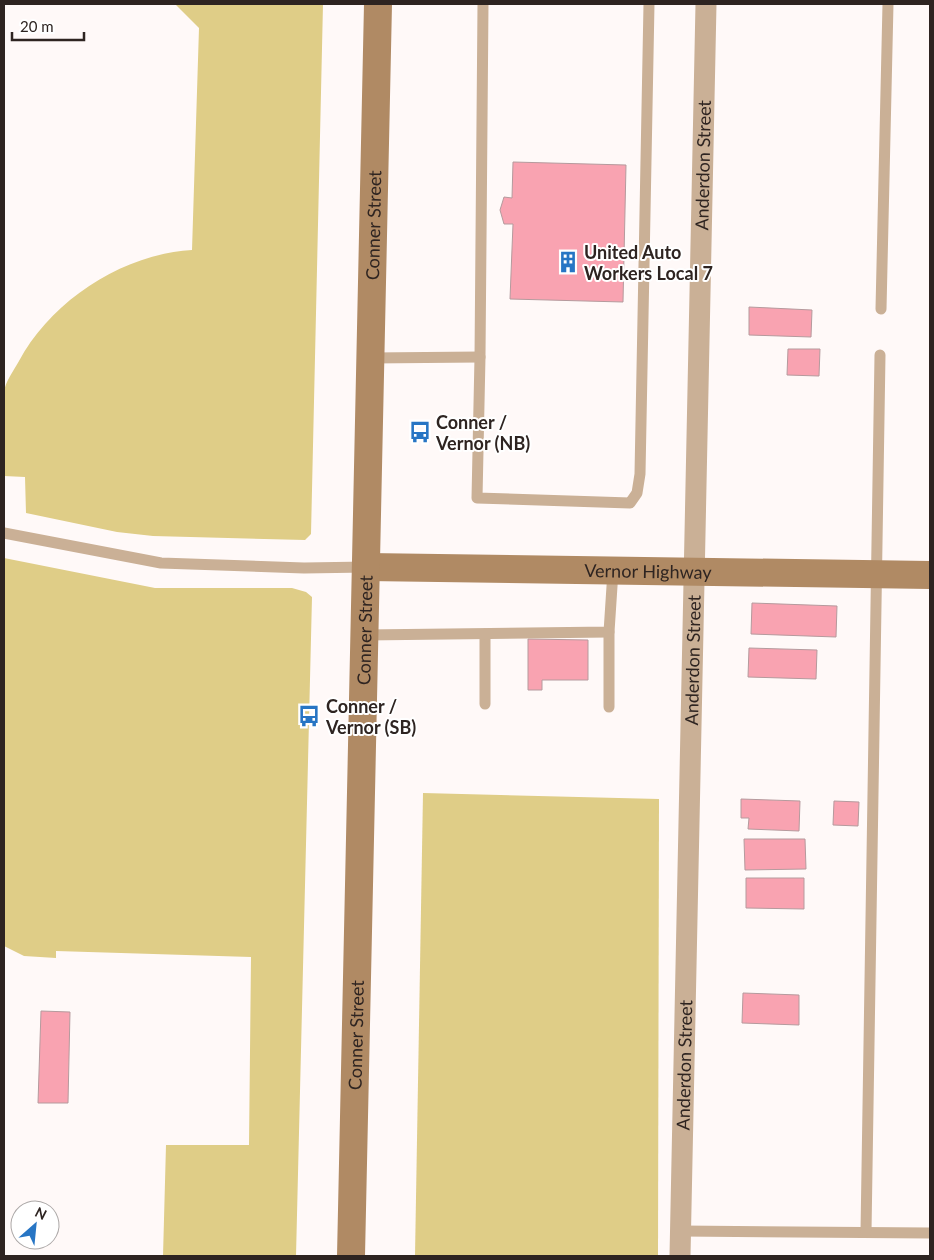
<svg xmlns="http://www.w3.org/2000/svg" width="934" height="1260" viewBox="0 0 934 1260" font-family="Lato,sans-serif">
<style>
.green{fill:#dfcd87}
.building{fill:#f9a3b1;stroke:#b59a9d}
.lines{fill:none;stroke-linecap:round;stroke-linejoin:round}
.lane{stroke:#cab096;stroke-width:11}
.street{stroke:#cab096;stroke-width:21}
.secondary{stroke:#b08a64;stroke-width:28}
.labels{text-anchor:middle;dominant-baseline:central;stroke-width:4;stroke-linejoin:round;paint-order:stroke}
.street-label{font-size:18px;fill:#2e2421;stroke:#fff}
.poi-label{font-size:18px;font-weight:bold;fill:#2e2421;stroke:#fff;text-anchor:start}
</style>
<rect width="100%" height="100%" fill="#fff9f8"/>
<g class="green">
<path d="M175 4H323L311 534 305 540 153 536 117 532 26 513 25 477 4 476C4 449 0 419 4 392 5 382 14 370 19 361 52 300 123 254 192 250L199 28Z"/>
<polygon points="4,558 155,588 292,588 306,592 312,597 296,1256 163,1256 166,1145 249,1145 251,957 56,951 56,958 24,956 4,946"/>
<polygon points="423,793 659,799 658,1256 415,1256"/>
</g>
<g class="building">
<polygon points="513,162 626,165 623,302 510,299 513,224 504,224 500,210 504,197 512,198"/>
<polygon points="749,307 812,310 811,337 749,335"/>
<polygon points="788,349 820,349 819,376 787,375"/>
<polygon points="752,603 837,606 836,637 751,634"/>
<polygon points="528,639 588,640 588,680 542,680 542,690 528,690"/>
<polygon points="749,648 817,650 816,679 748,677"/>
<polygon points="741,799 800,801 799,831 748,829 749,818 741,818"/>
<polygon points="834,801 859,802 858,826 833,825"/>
<polygon points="744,839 805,839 806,869 745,870"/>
<polygon points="746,878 804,878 804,909 746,908"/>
<polygon points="743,993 799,995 799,1025 742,1023"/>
<polygon points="41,1011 70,1012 68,1103 38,1103"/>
</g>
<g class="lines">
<g class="lane">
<polyline points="483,4 480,357 477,498 630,503 637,493 640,474 649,4"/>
<polyline points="881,309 888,4"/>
<polyline points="371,358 480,357"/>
<polyline points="4,533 161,563 304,568 367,567"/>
<polyline points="485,634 485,704"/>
<polyline points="365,635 609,632 613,571"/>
<polyline points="609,707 609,632"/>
<polyline points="681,1231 930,1233"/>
<polyline points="866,1232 880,355"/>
</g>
<path class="street" id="s1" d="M680 1256 706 4"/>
<g class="secondary">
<path id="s2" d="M367 567 930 575"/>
<path id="s3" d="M351 1256 378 4"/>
</g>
</g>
<defs>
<g id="building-bare" transform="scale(1.725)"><path d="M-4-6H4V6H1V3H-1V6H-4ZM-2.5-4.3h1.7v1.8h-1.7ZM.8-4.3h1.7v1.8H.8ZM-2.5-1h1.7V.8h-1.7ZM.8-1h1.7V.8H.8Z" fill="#2775c4" stroke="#fff" stroke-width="2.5" paint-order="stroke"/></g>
<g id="bus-bare" transform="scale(1.725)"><path d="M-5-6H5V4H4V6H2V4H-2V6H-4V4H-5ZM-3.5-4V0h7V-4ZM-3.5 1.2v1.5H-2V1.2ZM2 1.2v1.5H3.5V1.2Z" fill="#2775c4" stroke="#fff" stroke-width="2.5" paint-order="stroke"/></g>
</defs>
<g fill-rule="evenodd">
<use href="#building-bare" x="568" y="262"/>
<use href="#bus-bare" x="420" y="432"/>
<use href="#bus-bare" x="309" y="716"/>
</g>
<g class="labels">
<g class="street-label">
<text stroke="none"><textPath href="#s1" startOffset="1091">Anderdon Street</textPath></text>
<text stroke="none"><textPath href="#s3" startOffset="1031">Conner Street</textPath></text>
<text stroke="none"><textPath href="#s2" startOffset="281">Vernor Highway</textPath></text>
<text stroke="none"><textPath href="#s3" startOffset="626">Conner Street</textPath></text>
<text stroke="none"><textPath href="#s1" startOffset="596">Anderdon Street</textPath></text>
<text stroke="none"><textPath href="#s3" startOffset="221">Conner Street</textPath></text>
<text stroke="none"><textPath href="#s1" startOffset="191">Anderdon Street</textPath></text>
</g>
<g class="poi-label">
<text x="584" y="252">United Auto<tspan x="584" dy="21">Workers Local 7</tspan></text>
<text x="436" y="422">Conner /<tspan x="436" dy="21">Vernor (NB)</tspan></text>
<text x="326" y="706">Conner /<tspan x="326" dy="21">Vernor (SB)</tspan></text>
</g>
</g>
<rect width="934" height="1260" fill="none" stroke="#2e2421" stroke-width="10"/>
<g transform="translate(35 1225) rotate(27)"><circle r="24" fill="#ffffff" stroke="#aba7a6"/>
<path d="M0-4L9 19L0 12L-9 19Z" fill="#2775c4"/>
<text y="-8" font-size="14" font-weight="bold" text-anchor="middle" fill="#2e2421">N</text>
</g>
<path d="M12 32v8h72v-8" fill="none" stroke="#2e2421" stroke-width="2.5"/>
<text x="20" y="32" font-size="15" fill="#2e2421" stroke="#ffffff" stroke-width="4" paint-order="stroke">20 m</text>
</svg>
